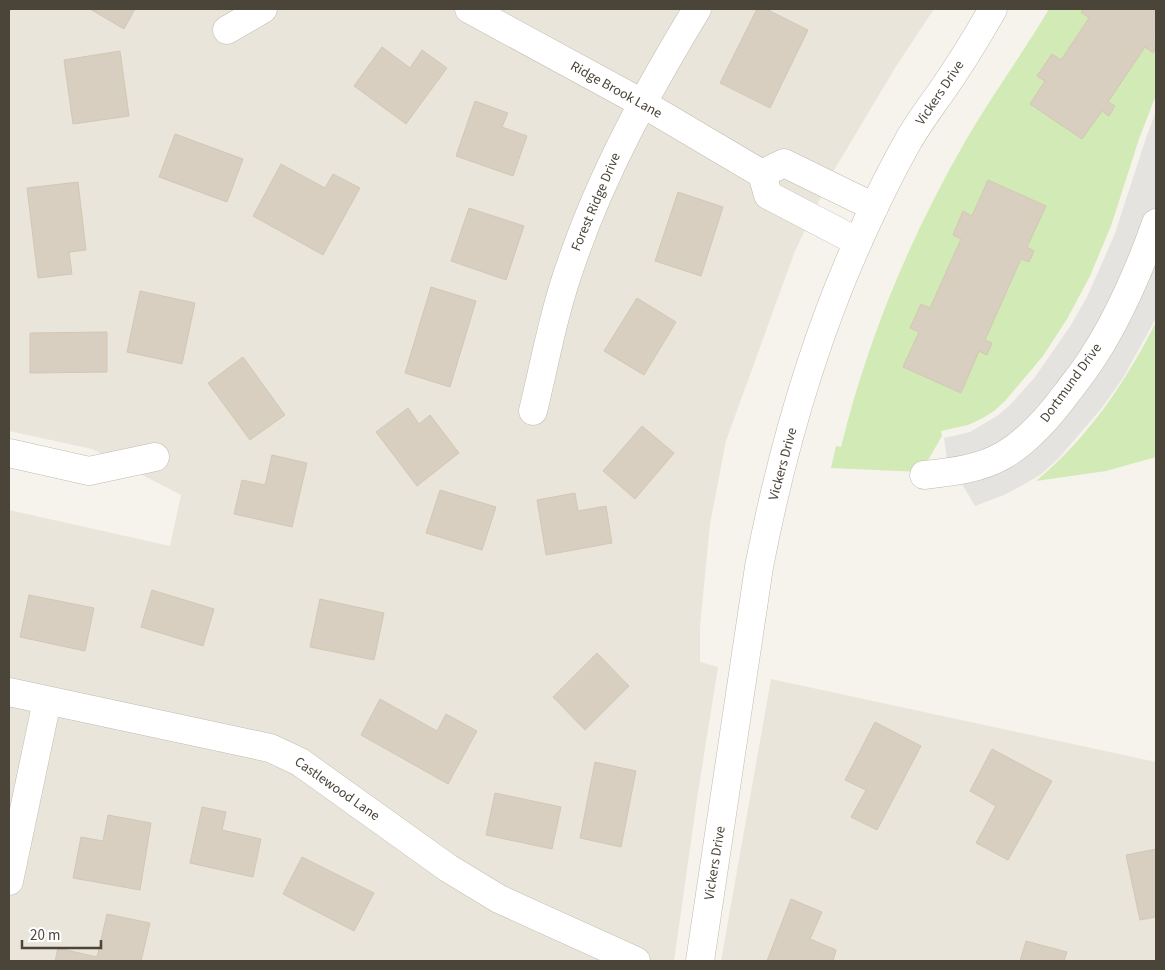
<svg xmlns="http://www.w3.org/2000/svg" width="1165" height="970" viewBox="0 0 1165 970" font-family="'Source Sans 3',sans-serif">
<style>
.residential{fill:#eae5da}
.green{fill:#d2eab5}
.parking{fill:#e5e3e0}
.building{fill:#d8cfc1;stroke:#d3c7b4}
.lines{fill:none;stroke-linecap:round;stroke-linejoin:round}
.minor-casing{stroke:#c2bbae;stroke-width:29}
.minor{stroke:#fff;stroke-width:28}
.labels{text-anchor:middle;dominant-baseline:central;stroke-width:5;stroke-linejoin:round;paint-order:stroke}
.street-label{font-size:14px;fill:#4b4439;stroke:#fff}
</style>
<rect width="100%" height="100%" fill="#f6f3ec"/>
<g class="residential">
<polygon points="9,9 934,9 895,68 833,172 795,251 726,441 710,524 700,627 700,662 718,667 697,799 674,961 9,961 9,510 170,546 181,495 92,449 9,431"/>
<polygon points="771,679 1156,762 1156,961 721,961"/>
</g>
<g class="green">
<path d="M1049 9H1156V95L1139 139 1111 226 1090 276 1067 319 1043 356 1005 401 994 411 981 419 968 425 941 431 942 436 921 472 831 468 836 446 841 447C868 338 910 237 966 140 992 95 1023 53 1049 9Z"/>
<path d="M1156 322V457L1106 471 1036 481C1088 438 1126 382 1156 322Z"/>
</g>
<polygon class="parking" points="1156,111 1156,318 1123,378 1101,409 1058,459 1040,475 1023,485 1004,495 975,506 947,459 944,438 970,432 997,416 1010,405 1035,377 1071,325 1087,297 1114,236 1147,135"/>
<g class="building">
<polygon points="90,9 135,9 124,29"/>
<polygon points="757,9 766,9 808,30 770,108 720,83"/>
<polygon points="1084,9 1156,9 1156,33 1153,38 1156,40 1156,48 1153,53 1145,47 1108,102 1115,106 1109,116 1102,111 1082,139 1030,104 1045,81 1037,76 1052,54 1061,60 1089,18 1081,12"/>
<polygon points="382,47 410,68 422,50 447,68 406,124 354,86"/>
<polygon points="120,51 129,116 73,124 64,60"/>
<polygon points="475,101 508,113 502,127 527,136 513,176 456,156"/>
<polygon points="175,134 243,159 227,202 159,177"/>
<polygon points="281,164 325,188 333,174 360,188 323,255 253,216"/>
<polygon points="988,180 1046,206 1027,247 1034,251 1029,262 1021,259 985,340 992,343 987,355 979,351 961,393 903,367 919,332 910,328 921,304 930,308 961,239 953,235 963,211 972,216"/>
<polygon points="78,182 86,250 69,252 72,274 38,278 27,188"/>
<polygon points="678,192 723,207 701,276 655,261"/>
<polygon points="469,208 524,226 506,280 451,261"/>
<polygon points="431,287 476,301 450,387 405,373"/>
<polygon points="140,291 195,303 182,364 127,352"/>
<polygon points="637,298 676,322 644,375 604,351"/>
<polygon points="107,332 107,372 30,373 30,333"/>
<polygon points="243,357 285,415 250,440 208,383"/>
<polygon points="408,408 419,424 430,415 459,453 417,486 376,432"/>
<polygon points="642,426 674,453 635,499 603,471"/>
<polygon points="272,455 307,463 292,527 234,514 242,480 265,485"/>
<polygon points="440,490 496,507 482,550 426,533"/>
<polygon points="575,493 578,511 606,506 612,543 546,555 537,500"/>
<polygon points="152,590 214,609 203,646 141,627"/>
<polygon points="29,595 94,608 85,651 20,637"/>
<polygon points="320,599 384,613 374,660 310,647"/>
<polygon points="597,653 629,686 585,730 553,697"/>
<polygon points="380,699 437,731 446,714 477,731 448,784 361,735"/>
<polygon points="875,722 921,746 877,830 851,817 866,790 845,780"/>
<polygon points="992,749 1052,781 1008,860 976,843 996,806 970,791"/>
<polygon points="595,762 636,771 621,847 580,838"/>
<polygon points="495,793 561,807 552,849 486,835"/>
<polygon points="202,807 226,812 222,830 261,839 253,877 190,863"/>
<polygon points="108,815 151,823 140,890 73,878 81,837 103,841"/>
<polygon points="1156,849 1156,917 1140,920 1126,855"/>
<polygon points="302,857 374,893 354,931 283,894"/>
<polygon points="791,899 822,912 810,939 836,950 833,961 767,961"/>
<polygon points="107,914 150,923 141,961 55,961 58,948 97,957"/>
<polygon points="1026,941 1067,952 1064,961 1020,961"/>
</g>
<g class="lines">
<g class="minor-casing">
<g id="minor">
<polyline points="469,9 642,103 762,174 768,195 858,242"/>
<polyline points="227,30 263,9"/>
<polyline points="762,174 784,163 874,207"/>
<path d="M533 411C545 362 554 311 571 264 602 173 648 90 697 9"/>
<polyline points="9,453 89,471 155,457"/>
<path d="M924 475C952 472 980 469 1004 455 1029 440 1049 417 1066 394 1075 382 1085 370 1093 357 1118 319 1141 266 1156 223"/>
<polyline points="9,692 270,748 300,762 448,868 499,899 636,961"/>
<polyline points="9,881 47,701"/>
<path d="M700 961 759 567C782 448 816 330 868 220 880 194 893 168 907 143 917 125 929 109 941 92 960 65 977 37 993 9"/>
</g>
</g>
<use href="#minor" class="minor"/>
</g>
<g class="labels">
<g class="street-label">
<text transform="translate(616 90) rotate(29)">Ridge Brook Lane</text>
<text transform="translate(940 93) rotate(-56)">Vickers Drive</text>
<text transform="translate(596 202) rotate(-67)">Forest Ridge Drive</text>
<text transform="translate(1071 383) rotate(-54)">Dortmund Drive</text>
<text transform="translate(783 464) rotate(-75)">Vickers Drive</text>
<text transform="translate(337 789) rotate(35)">Castlewood Lane</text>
<text transform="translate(715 863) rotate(-81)">Vickers Drive</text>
</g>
</g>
<rect width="1165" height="970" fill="none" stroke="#4b4439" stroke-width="20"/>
<path d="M22 940v8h79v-8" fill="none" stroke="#4b4439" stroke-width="2.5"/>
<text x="30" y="940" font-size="15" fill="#4b4439" stroke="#ffffff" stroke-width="4" paint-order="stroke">20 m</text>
</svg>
